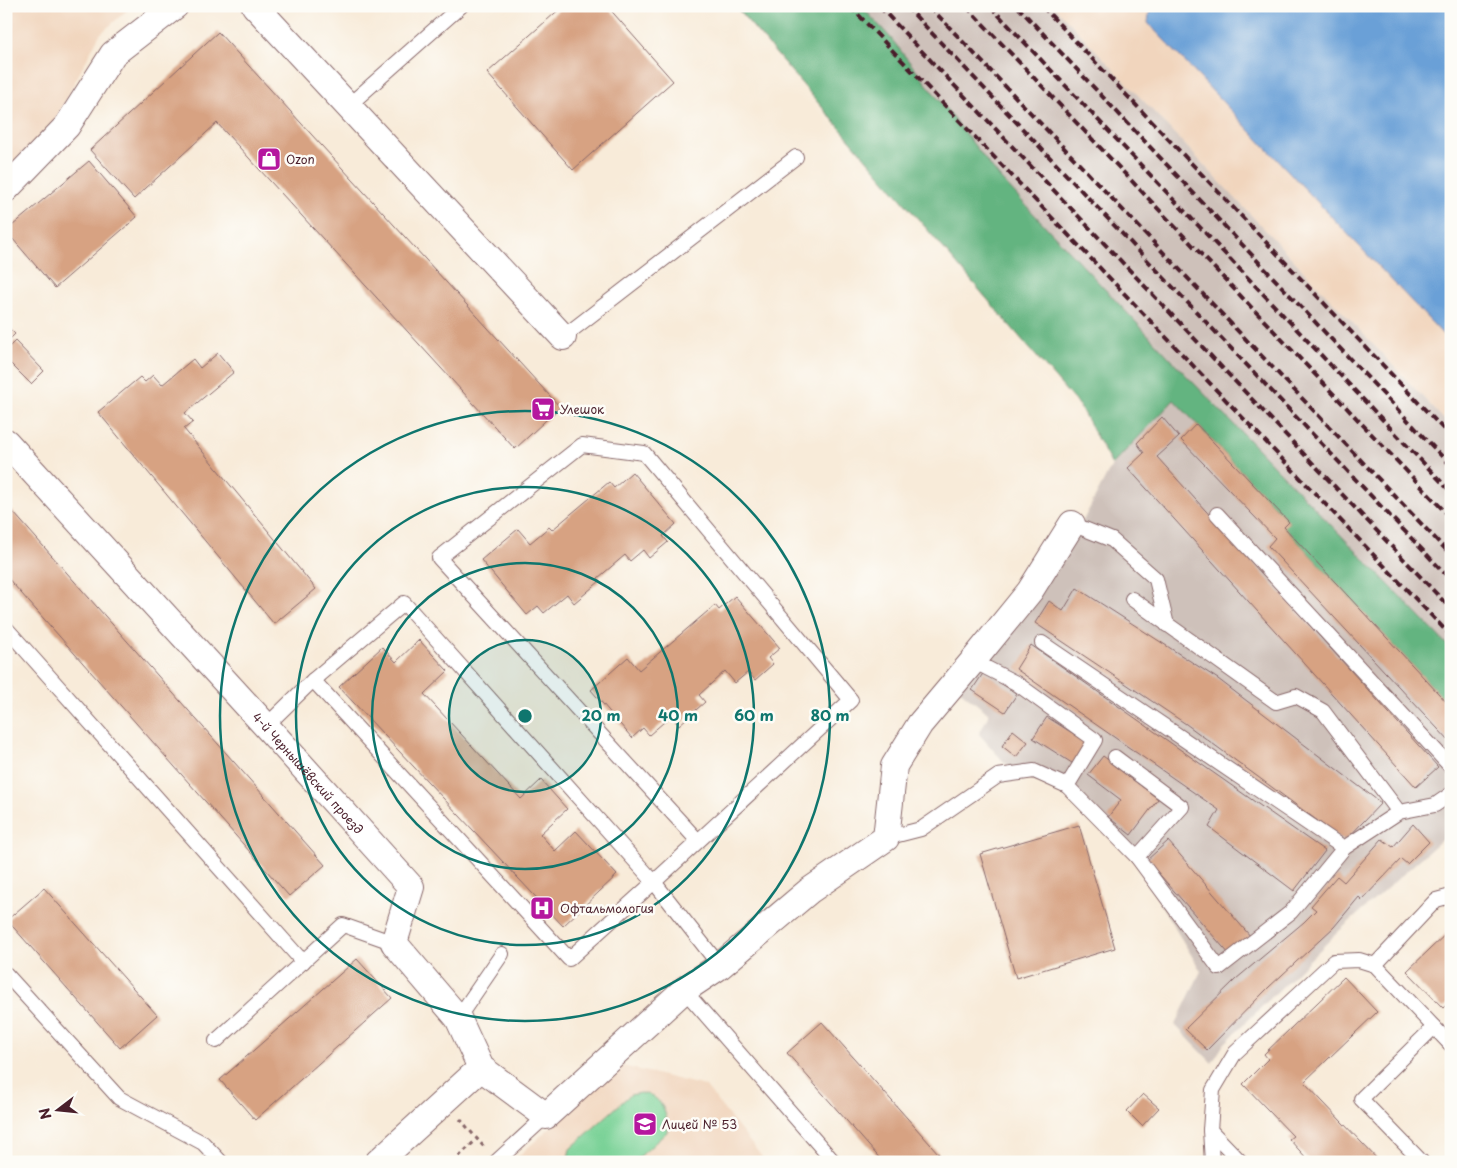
<svg xmlns="http://www.w3.org/2000/svg" width="1457" height="1168" viewBox="0 0 1457 1168" font-family="'Playpen Sans',sans-serif">
<style>
.built{fill:#f1d5bd}
.industrial{fill:#cec1ba}
.green{fill:#7ad297;stroke:#627861}
.forest{fill:#63b480;stroke:#566a56}
.water{fill:#6aa0d7;stroke:#5a6081}
.building{fill:#d7a282}
.lines{fill:none;stroke-linecap:round;stroke-linejoin:round}
.lane-casing{stroke:#876668;stroke-width:16}
.street-casing{stroke:#876668;stroke-width:28}
.path{stroke:#876668;stroke-width:3;stroke-dasharray:4 4;stroke-linecap:butt}
.lane{stroke:#fff;stroke-width:14}
.street{stroke:#fff;stroke-width:26}
.rail{stroke:#4a1f2b;stroke-width:4;stroke-dasharray:8 4;stroke-linecap:butt}
.ring{fill:none;stroke:#0f766e;stroke-width:2.5}
.labels{text-anchor:middle;dominant-baseline:central;stroke-width:5;stroke-linejoin:round;paint-order:stroke}
.poi-label{font-size:12px;fill:#4a1f2b;stroke:#fdfcf7;text-anchor:start}
.street-label{font-size:12px;fill:#4a1f2b;stroke:#fdfcf7}
.centre{fill:#0f766e;stroke:#fdfcf7;stroke-width:2.5}
.ring-label{font-size:15px;text-anchor:middle;font-weight:bold;fill:#0f766e;stroke:#fdfcf7;stroke-width:5;stroke-linejoin:round;paint-order:stroke}
</style>
<rect width="100%" height="100%" fill="#fdfcf7"/>
<filter id="ink" filterUnits="userSpaceOnUse"><feTurbulence type="fractalNoise" baseFrequency=".02" numOctaves="2"/><feDisplacementMap in="SourceGraphic" scale="10" xChannelSelector="R" yChannelSelector="G"/><feConvolveMatrix kernelMatrix="1 2 1 2 8 2 1 2 1" color-interpolation-filters="sRGB"/></filter>
<filter id="wash" filterUnits="userSpaceOnUse"><feTurbulence type="fractalNoise" baseFrequency=".0096" numOctaves="4" result="noise"/><feDisplacementMap in="SourceGraphic" scale="20" xChannelSelector="R" yChannelSelector="G"/><feGaussianBlur stdDeviation="1.12" result="paint"/><feColorMatrix in="noise" values="0 0 0 0 0 0 0 0 0 0 0 0 0 0 0 0 0 1.4 0 .05"/><feComposite in="paint" operator="in"/></filter>
<g filter="url(#wash)">
<rect width="100%" height="100%" fill="#f8ebd9"/>
<g class="built">
<polygon points="6,6 132,6 100,34 51,127 6,169"/>
<polygon points="1054,6 1150,6 1148,23 1451,343 1451,427"/>
<polygon points="619,1065 705,1086 766,1162 512,1162"/>
</g>
<polygon class="industrial" points="735,6 1054,6 1451,427 1451,840 1446,836 1338,932 1224,1044 1212,1063 1175,1025 1201,971 1134,861 1064,790 1023,777 1004,762 979,734 989,714 958,689 1064,557 1112,465 1080,407"/>
<path class="green" d="M640 1093C643 1094 649 1094 652 1096 665 1103 668 1120 667 1132L634 1162H567L570 1149 630 1095Z"/>
<polygon class="forest" points="735,6 861,6 890,37 1000,178 1185,374 1451,649 1451,707 1284,527 1289,522 1174,400 1112,465 1080,407"/>
<polygon class="water" points="1150,6 1451,6 1451,343 1148,23"/>
<g id="blocks">
<g class="building">
<polygon points="563,6 607,6 673,81 573,170 487,73"/>
<polygon points="218,32 560,407 515,449 217,123 134,199 90,150"/>
<polygon points="89,161 137,217 55,288 6,231"/>
<polygon points="6,325 15,334 6,343"/>
<polygon points="15,341 44,371 31,384 6,359 6,350"/>
<polygon points="218,353 234,372 185,413 193,422 184,429 316,589 274,624 98,412 140,377 145,382 153,375 162,385 193,359 200,368"/>
<polygon points="1162,417 1179,437 1157,457 1438,767 1416,787 1128,468 1144,453 1137,443"/>
<polygon points="1196,424 1289,522 1284,527 1451,707 1451,743 1268,546 1275,538 1181,440"/>
<polygon points="632,472 676,524 663,536 668,542 649,558 643,550 630,561 625,555 598,578 600,581 574,603 567,594 544,613 538,606 527,615 481,560 518,529 530,543 549,527 552,530 609,482 614,488"/>
<polygon points="6,504 325,865 289,896 6,576"/>
<polygon points="1077,588 1218,679 1381,803 1345,841 1186,724 1035,623 1049,601 1063,611"/>
<polygon points="735,596 780,648 768,658 773,664 755,680 748,672 735,683 725,671 699,695 705,702 679,725 671,716 649,735 643,728 632,738 591,690 628,657 639,670 715,605 719,610"/>
<polygon points="419,640 448,671 424,694 521,799 541,780 567,809 540,834 555,851 576,831 617,875 563,926 339,687 382,647 396,662"/>
<polygon points="1031,645 1325,851 1294,891 1209,827 1219,810 1016,669"/>
<polygon points="984,672 1017,694 1005,712 972,690"/>
<polygon points="1047,717 1088,743 1075,765 1033,738"/>
<polygon points="1013,730 1028,742 1016,757 1002,746"/>
<polygon points="1103,756 1158,799 1131,835 1108,817 1121,800 1088,775"/>
<polygon points="1413,824 1429,842 1407,864 1401,859 1362,900 1359,897 1334,927 1269,987 1207,1050 1185,1029 1236,979 1304,922 1316,910 1311,906 1337,876 1344,882 1382,839 1393,847"/>
<polygon points="1079,825 1115,948 1016,978 980,854"/>
<polygon points="1168,841 1251,937 1230,955 1147,860"/>
<polygon points="44,888 157,1015 120,1048 7,920"/>
<polygon points="1451,929 1451,1001 1443,1008 1407,971"/>
<polygon points="357,959 392,998 255,1120 220,1080"/>
<polygon points="1344,977 1377,1012 1304,1082 1380,1162 1310,1162 1289,1139 1293,1136 1243,1084 1268,1059 1264,1054"/>
<polygon points="822,1022 946,1162 883,1162 787,1053"/>
<polygon points="1143,1094 1159,1108 1142,1126 1127,1111"/>
</g>
</g>
</g>
<g filter="url(#ink)">
<use href="#blocks" fill-opacity="0" stroke="#876668" stroke-width="1"/>
<g class="lines">
<g class="lane-casing">
<g id="lane">
<polyline points="348,106 461,6"/>
<polyline points="563,337 796,157"/>
<polyline points="1217,514 1451,767"/>
<polyline points="1072,524 1112,540 1156,579 1167,625"/>
<polyline points="6,628 303,962"/>
<polyline points="1042,643 1344,848"/>
<polyline points="973,661 1016,683 1095,740 1067,786"/>
<polyline points="313,680 569,959 654,882 720,966"/>
<polyline points="266,726 313,680 404,603 654,882 851,700 644,453 582,445 439,558 698,841"/>
<polyline points="1115,757 1182,807 1137,857"/>
<polyline points="1399,812 1435,805 1451,794"/>
<polyline points="886,838 921,829 998,776 1034,771 1067,786 1137,857 1219,968 1291,912 1344,848 1399,812 1323,711 1296,696 1276,702 1132,599"/>
<polyline points="1375,965 1436,900 1451,896"/>
<polyline points="6,974 119,1098 203,1143 221,1162"/>
<polyline points="684,990 834,1162"/>
<polyline points="458,1018 502,954"/>
<polyline points="216,1041 343,925 394,943"/>
<polyline points="1210,1130 1241,1162"/>
<polyline points="496,1162 546,1116"/>
<polyline points="1212,1162 1210,1130 1213,1090 1235,1053 1334,961 1359,960 1375,965 1451,1045"/>
<polyline points="1422,1162 1361,1099 1434,1027"/>
</g>
</g>
<g class="street-casing">
<g id="street">
<polyline points="255,6 563,337"/>
<polyline points="6,189 67,126 113,54 175,6"/>
<path id="s1" d="M6 442 266 726 411 887 394 943 458 1018 481 1068 546 1116 684 990 720 966 809 891 886 838 894 766 920 724 973 661 1030 591 1072 524"/>
<polyline points="378,1162 481,1068"/>
</g>
</g>
<g class="path">
<polyline points="460,1119 484,1147"/>
<polyline points="453,1162 477,1139"/>
</g>
<use href="#lane" class="lane"/>
<use href="#street" class="street"/>
<g class="rail">
<polyline points="850,6 1451,636"/>
<polyline points="879,6 1451,609"/>
<polyline points="906,6 1451,580"/>
<polyline points="929,6 1451,555"/>
<polyline points="966,6 1451,518"/>
<polyline points="990,6 1451,492"/>
<polyline points="1017,6 1451,466"/>
<polyline points="1042,6 1451,437"/>
</g>
</g>
</g>
<circle cx="525" cy="716" r="76" fill="#0f766e" fill-opacity=".12"/>
<g class="ring">
<circle cx="525" cy="716" r="76"/>
<circle cx="525" cy="716" r="153"/>
<circle cx="525" cy="716" r="229"/>
<circle cx="525" cy="716" r="305"/>
</g>
<defs>
<g id="shop-square" transform="scale(1.25)"><rect x="-9" y="-9" width="18" height="18" rx="4" fill="#b5179e" stroke="#fdfcf7"/><path d="M-5-2.5h2.3a2.7 3.5 0 0 1 5.4 0H5L5.5 6h-11ZM-1.5-2.5h3a1.5 2.3 0 0 0-3 0Z" fill="#fff"/></g>
<g id="supermarket-square" transform="scale(1.25)"><rect x="-9" y="-9" width="18" height="18" rx="4" fill="#b5179e" stroke="#fdfcf7"/><path d="M-6-5.5h2.5l.6 2H6L4.5 2H-2.5L-4.4-4H-6ZM-1.5 3.2a1.3 1.3 0 1 0 .1 0ZM3 3.2a1.3 1.3 0 1 0 .1 0Z" fill="#fff"/></g>
<g id="hospital-square" transform="scale(1.25)"><rect x="-9" y="-9" width="18" height="18" rx="4" fill="#b5179e" stroke="#fdfcf7"/><path d="M-5-5h3v3.5h4V-5h3V5h-3V1.5h-4V5h-3Z" fill="#fff"/></g>
<g id="school-square" transform="scale(1.25)"><rect x="-9" y="-9" width="18" height="18" rx="4" fill="#b5179e" stroke="#fdfcf7"/><path d="M0-5L7-2L0 1L-7-2ZM-4 1L0 2.5L4 1V4Q0 6-4 4Z" fill="#fff"/></g>
</defs>
<g fill-rule="evenodd">
<use href="#shop-square" x="269" y="159"/>
<use href="#supermarket-square" x="543" y="409"/>
<use href="#hospital-square" x="542" y="908"/>
<use href="#school-square" x="645" y="1124"/>
</g>
<g class="labels">
<g class="poi-label">
<text x="286" y="159">Ozon</text>
<text x="560" y="409">Улешок</text>
<text x="560" y="908">Офтальмология</text>
<text x="662" y="1124">Лицей № 53</text>
</g>
<g class="street-label">
<text stroke="none"><textPath href="#s1" startOffset="448">4-й Чернышёвский проезд</textPath></text>
</g>
</g>
<circle cx="525" cy="716" r="8" class="centre"/>
<g class="ring-label">
<text x="601" y="721">20 m</text>
<text x="678" y="721">40 m</text>
<text x="754" y="721">60 m</text>
<text x="830" y="721">80 m</text>
</g>
<rect width="1457" height="1168" fill="none" stroke="#fdfcf7" stroke-width="25"/>
<g transform="translate(58 1110) rotate(254)" stroke="#fdfcf7" stroke-width="4" paint-order="stroke">
<path d="M0-4L9 19L0 12L-9 19Z" fill="#4a1f2b"/>
<text y="-8" font-size="14" font-weight="bold" text-anchor="middle" fill="#4a1f2b">N</text>
</g>
</svg>
